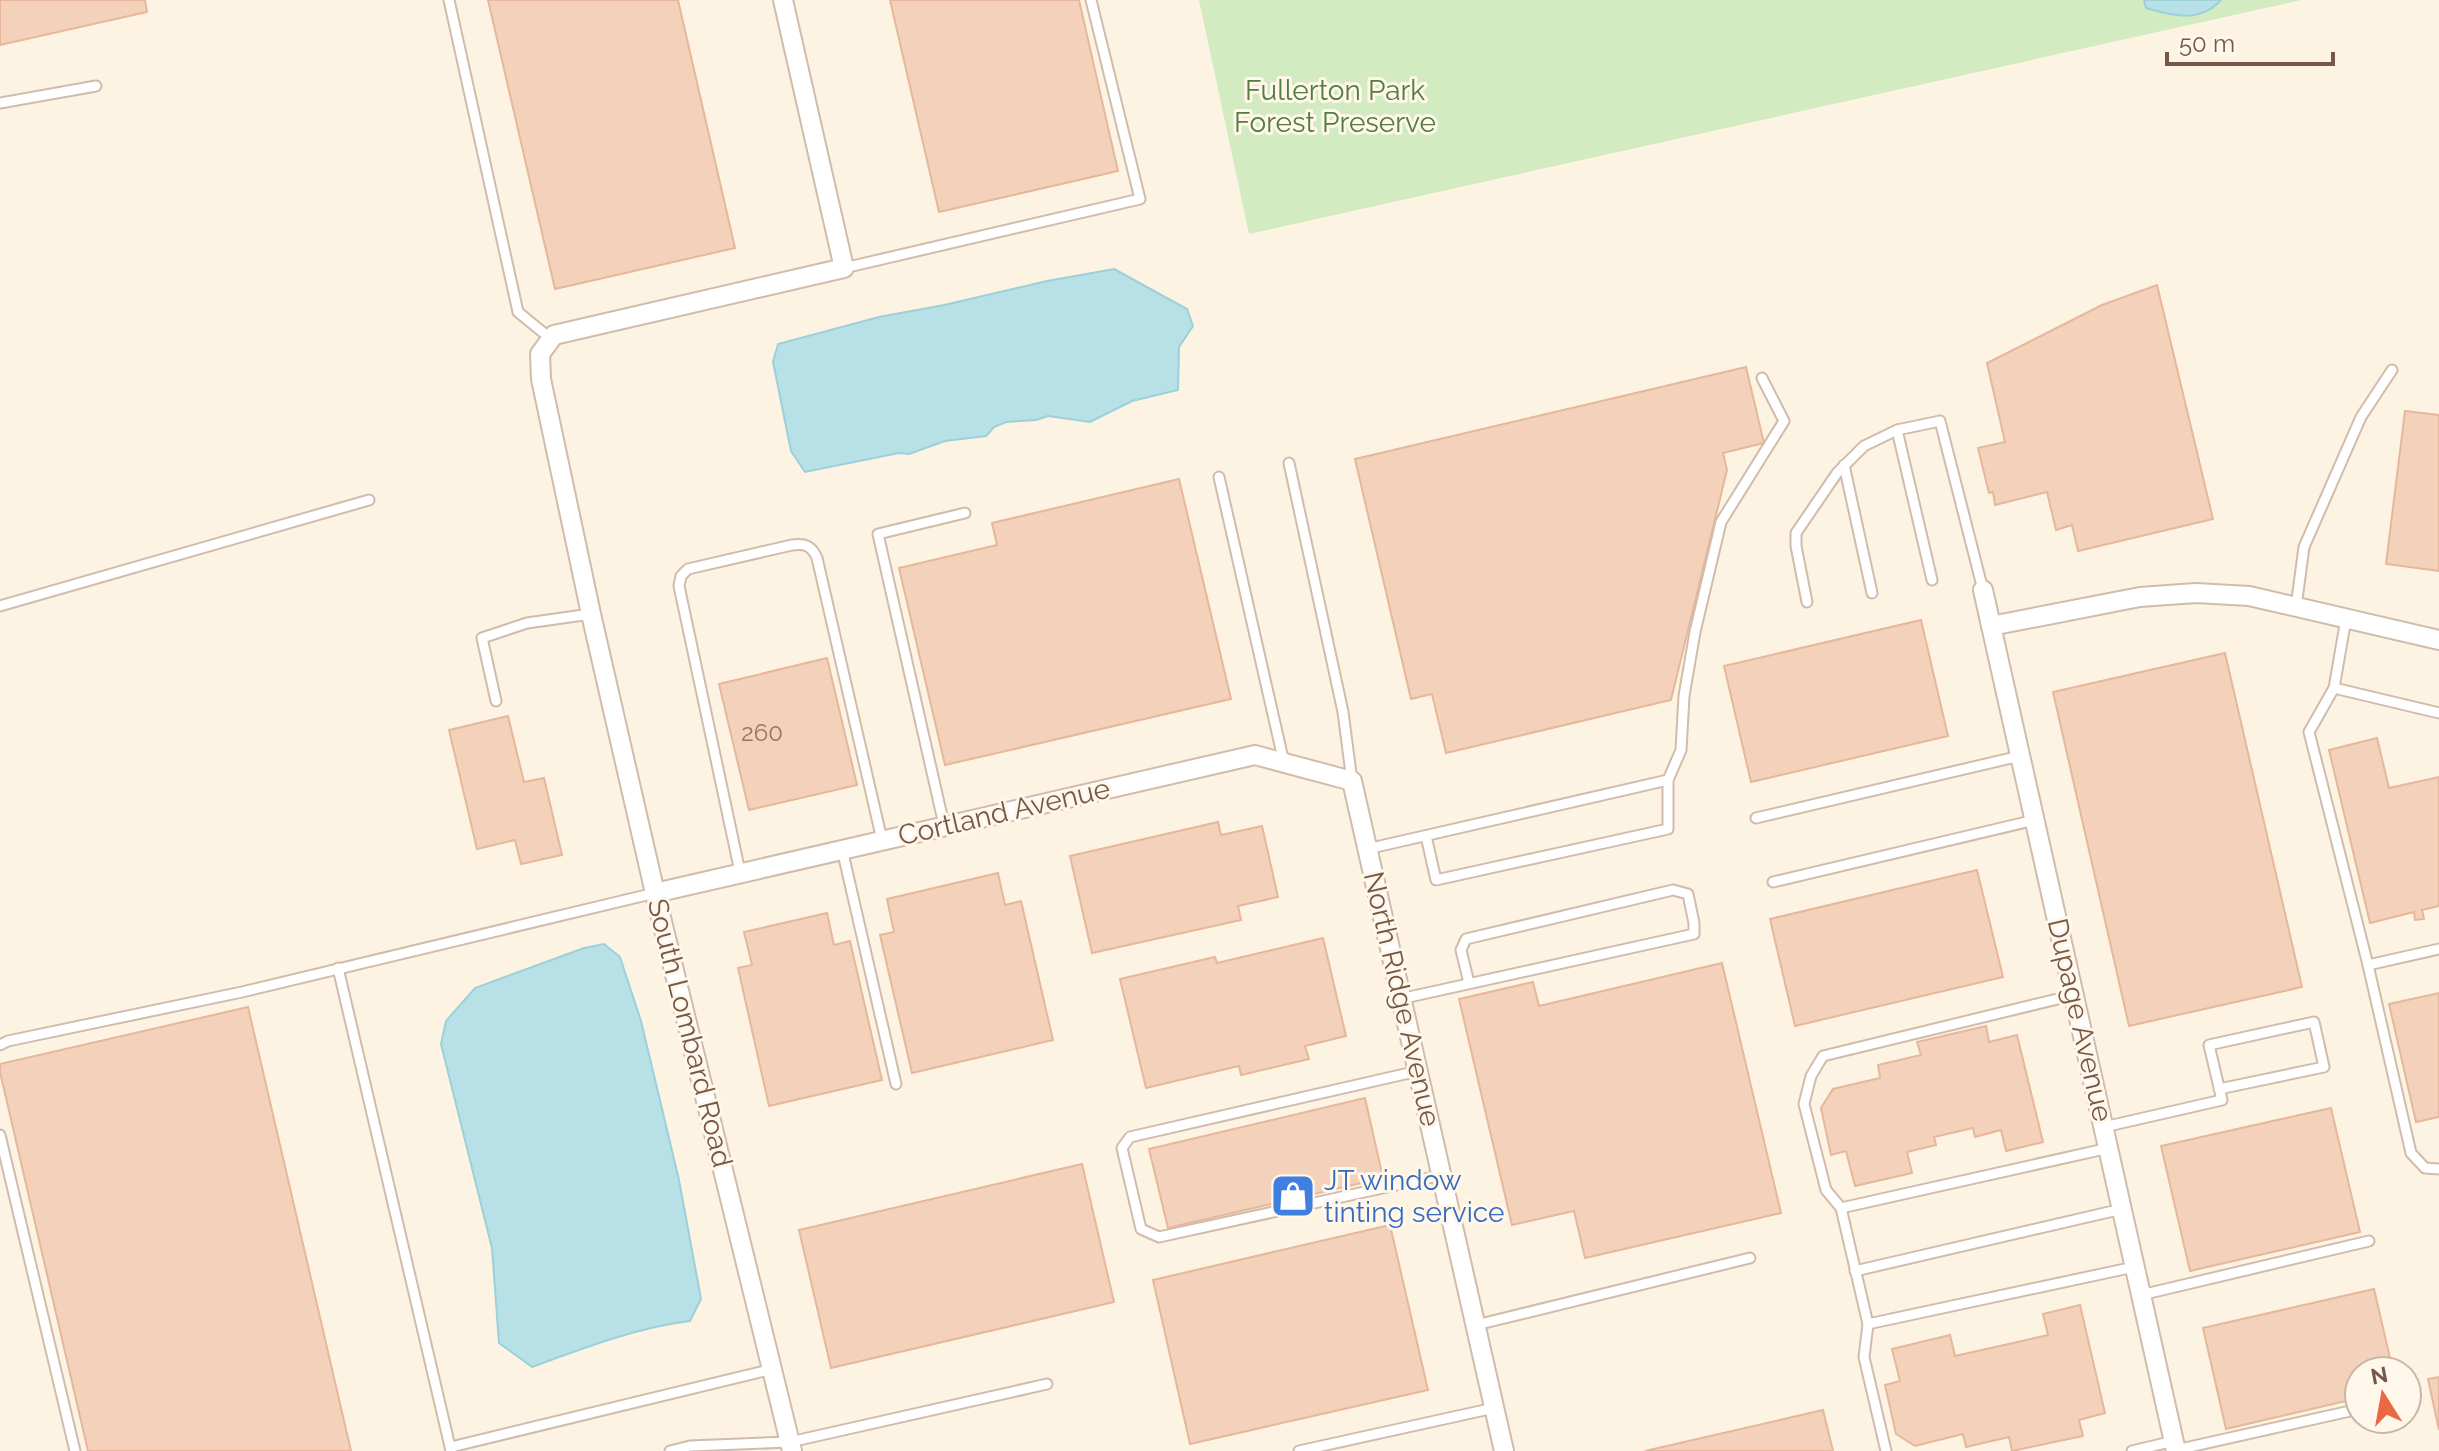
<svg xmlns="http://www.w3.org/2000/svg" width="2439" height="1451" viewBox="0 0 2439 1451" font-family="Raleway,sans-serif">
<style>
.green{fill:#d2ebc1}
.water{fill:#b7e0e7;stroke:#9dd0d9;stroke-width:2}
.building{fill:#f3d1ba;stroke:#e6b79a;stroke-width:2}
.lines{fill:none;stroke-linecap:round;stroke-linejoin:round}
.lane-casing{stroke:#d1bcac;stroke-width:13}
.street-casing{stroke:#d1bcac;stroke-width:22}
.lane{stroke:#fff;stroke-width:9}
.street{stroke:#fff;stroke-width:18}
.labels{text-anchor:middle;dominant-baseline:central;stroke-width:6;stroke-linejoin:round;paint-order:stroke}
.number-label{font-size:24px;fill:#957664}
.park-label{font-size:28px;fill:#527c40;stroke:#fff7ea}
.street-label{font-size:28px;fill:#765848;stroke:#fff7ea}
.shop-label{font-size:28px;fill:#366cbe;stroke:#fff7ea;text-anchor:start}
</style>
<rect width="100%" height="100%" fill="#fdf3e3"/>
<polygon class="green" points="1199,0 2301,0 1249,234"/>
<g class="water">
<path d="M2144 0H2221C2200 23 2173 16 2146 8Z"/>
<polygon points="1114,269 1187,309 1193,326 1179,347 1178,390 1132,401 1090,422 1048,416 1036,420 1006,422 994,427 986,436 945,441 909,454 899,453 805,472 791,451 773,362 778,344 879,317 944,305 1047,281"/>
<path d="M604 944 620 957 641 1021 679 1180 701 1299 690 1321C638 1327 581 1349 532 1367L499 1343 492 1248 441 1044 446 1021 475 988 584 948Z"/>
</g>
<g class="building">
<polygon points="0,0 145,0 147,12 0,45"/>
<polygon points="488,0 678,0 735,248 555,289"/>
<polygon points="890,0 1079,0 1118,171 939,212"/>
<polygon points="2157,285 2213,519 2078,551 2072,525 2056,530 2047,492 1995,505 1993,492 1989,493 1978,448 2005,442 1987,363 2102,305"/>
<polygon points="1746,367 1764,443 1723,453 1727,470 1671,700 1446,753 1432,694 1411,699 1355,459"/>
<polygon points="2405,411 2439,415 2439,571 2386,564"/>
<polygon points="1179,479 1231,699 945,765 899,568 997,545 992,523"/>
<polygon points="1921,620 1948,736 1751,782 1724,666"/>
<polygon points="2225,653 2302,987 2129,1026 2053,692"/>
<polygon points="827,658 857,785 749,810 719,684"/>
<polygon points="508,716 524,782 544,778 562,855 521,864 515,840 477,849 449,730"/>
<polygon points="2377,738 2389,788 2439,777 2439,906 2422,910 2424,919 2415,920 2414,912 2370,923 2329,750"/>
<polygon points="1218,822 1221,835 1262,826 1278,897 1238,906 1241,920 1092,953 1070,856"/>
<polygon points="1977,870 2003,977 1795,1026 1770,919"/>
<polygon points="998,873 1005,905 1021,901 1053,1040 912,1073 880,935 894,932 887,899"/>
<polygon points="827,913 834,945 850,941 882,1080 769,1106 738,968 752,965 744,932"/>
<polygon points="1323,938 1346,1036 1305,1046 1309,1059 1241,1075 1239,1066 1146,1088 1120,979 1215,957 1217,963"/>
<polygon points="1722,963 1781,1213 1585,1258 1574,1211 1512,1225 1459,999 1533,982 1539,1006"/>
<polygon points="2439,993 2439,1117 2416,1122 2389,1004"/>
<polygon points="248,1007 351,1451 88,1451 0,1072 0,1064"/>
<polygon points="1986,1026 1989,1042 2017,1035 2043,1142 2006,1151 2001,1130 1975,1137 1973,1128 1934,1137 1936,1145 1907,1152 1912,1173 1855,1186 1846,1151 1831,1155 1821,1108 1833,1089 1880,1078 1878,1065 1921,1055 1917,1042"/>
<polygon points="1365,1098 1383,1178 1168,1228 1149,1149"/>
<polygon points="2331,1108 2360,1232 2190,1271 2161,1146"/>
<polygon points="1082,1164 1114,1302 831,1368 799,1230"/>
<polygon points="1390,1225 1428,1390 1190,1444 1153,1280"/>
<polygon points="2374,1289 2393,1371 2359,1371 2359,1398 2226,1429 2203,1328"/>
<polygon points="2080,1305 2105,1413 2079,1420 2083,1436 2012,1451 2009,1437 1966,1447 1963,1434 1915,1446 1896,1434 1885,1385 1900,1381 1892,1349 1950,1335 1955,1356 2048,1335 2043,1314"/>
<polygon points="2439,1377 2439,1430 2428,1379"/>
<polygon points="1823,1410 1833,1451 1645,1451"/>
</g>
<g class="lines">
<g class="lane-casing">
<g id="lane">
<polyline points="449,0 518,312 551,339"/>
<polyline points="0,103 96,86"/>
<polyline points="844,268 1140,199 1091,0"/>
<polyline points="1897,430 1932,580"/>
<polyline points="1289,463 1343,712 1352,781"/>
<polyline points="1844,465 1872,593"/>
<polyline points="1219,477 1284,763"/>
<polyline points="1807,602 1796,546 1796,533 1837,473 1864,446 1897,430 1940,421 1983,590"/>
<polyline points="0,606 369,500"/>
<polyline points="2296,607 2304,547 2361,417 2392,370"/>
<polyline points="2346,619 2334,688 2309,732 2368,965 2411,1153 2425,1168 2439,1169"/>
<polyline points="2334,688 2439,713"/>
<polyline points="496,701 482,638 527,623 591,614"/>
<polyline points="1756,818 2020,756"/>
<polyline points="944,825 878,534 965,513"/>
<polyline points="1426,836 1436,880 1668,829 1668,780 1681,750 1684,696 1695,632 1721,522 1784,421 1762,378"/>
<polyline points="842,849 896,1084"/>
<polyline points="1367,849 1668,780"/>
<path d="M740 872 679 586 681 576 688 569 792 545C805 543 812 546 817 558L882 840"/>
<polyline points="1773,882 2035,820"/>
<polyline points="2368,965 2439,949"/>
<polyline points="338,968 451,1451"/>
<polyline points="1400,999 1694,934 1694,923 1688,894 1673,890 1466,939 1461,950 1469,983"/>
<polyline points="0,1045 8,1041 242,992 655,893"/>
<polyline points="1418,1071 1130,1137 1122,1148 1141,1229 1159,1237 1442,1175"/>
<polyline points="2104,1127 2222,1100 2209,1045 2314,1022 2324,1067 2219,1089"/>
<polyline points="0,1135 75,1451"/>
<polyline points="1841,1208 2109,1148"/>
<polyline points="1855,1271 2122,1209"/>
<polyline points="2141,1295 2369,1241"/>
<polyline points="1868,1324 2134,1267"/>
<polyline points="1476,1325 1750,1258"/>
<polyline points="451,1447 773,1369"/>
<polyline points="2176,1450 2359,1409"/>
<polyline points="670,1451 690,1446 790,1442 1047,1384"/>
<polyline points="1299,1451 1494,1408"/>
<polyline points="1886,1451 1864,1357 1868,1324 1841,1208 1826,1190 1804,1104 1811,1076 1823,1056 2074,995"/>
<polyline points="2132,1451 2174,1441"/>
</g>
</g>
<g class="street-casing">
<g id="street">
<polyline points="783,0 844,268 554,335 540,354 541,379 591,614 655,893 792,1451"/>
<polyline points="1983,590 2176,1451"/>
<polyline points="1991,626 2140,597 2196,593 2249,596 2439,640"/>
<polyline points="655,893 1255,755 1352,781 1504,1451"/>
</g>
</g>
<use href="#lane" class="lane"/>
<use href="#street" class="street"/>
</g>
<defs>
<g id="shop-square" transform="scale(2.3)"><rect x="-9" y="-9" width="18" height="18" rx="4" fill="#3f7fe0" stroke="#fff7ea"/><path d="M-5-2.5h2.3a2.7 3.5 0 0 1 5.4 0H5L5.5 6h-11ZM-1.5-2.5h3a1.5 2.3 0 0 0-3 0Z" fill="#fff"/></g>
</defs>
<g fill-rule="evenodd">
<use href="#shop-square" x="1293" y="1196"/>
</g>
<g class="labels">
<g class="number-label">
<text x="762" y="732">260</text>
</g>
<g class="park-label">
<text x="1335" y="90">Fullerton Park<tspan x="1335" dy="32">Forest Preserve</tspan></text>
</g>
<g class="street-label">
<text transform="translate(1004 812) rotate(-13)">Cortland Avenue</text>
<text transform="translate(1402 999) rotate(77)">North Ridge Avenue</text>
<text transform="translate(2080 1020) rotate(77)">Dupage Avenue</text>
<text transform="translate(690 1033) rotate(76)">South Lombard Road</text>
</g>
<g class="shop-label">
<text x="1324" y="1180">JT window<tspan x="1324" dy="32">tinting service</tspan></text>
</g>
</g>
<g transform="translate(2383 1395) rotate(349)"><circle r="38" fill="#fff7ea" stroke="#c8b7a9" stroke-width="2"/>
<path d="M0-6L14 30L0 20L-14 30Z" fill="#ea6945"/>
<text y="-12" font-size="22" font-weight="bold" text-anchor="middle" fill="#765848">N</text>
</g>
<path d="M2167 52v12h166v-12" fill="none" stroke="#765848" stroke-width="4"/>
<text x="2179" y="52" font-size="24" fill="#765848" stroke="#fff7ea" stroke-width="6" paint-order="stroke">50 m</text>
</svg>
